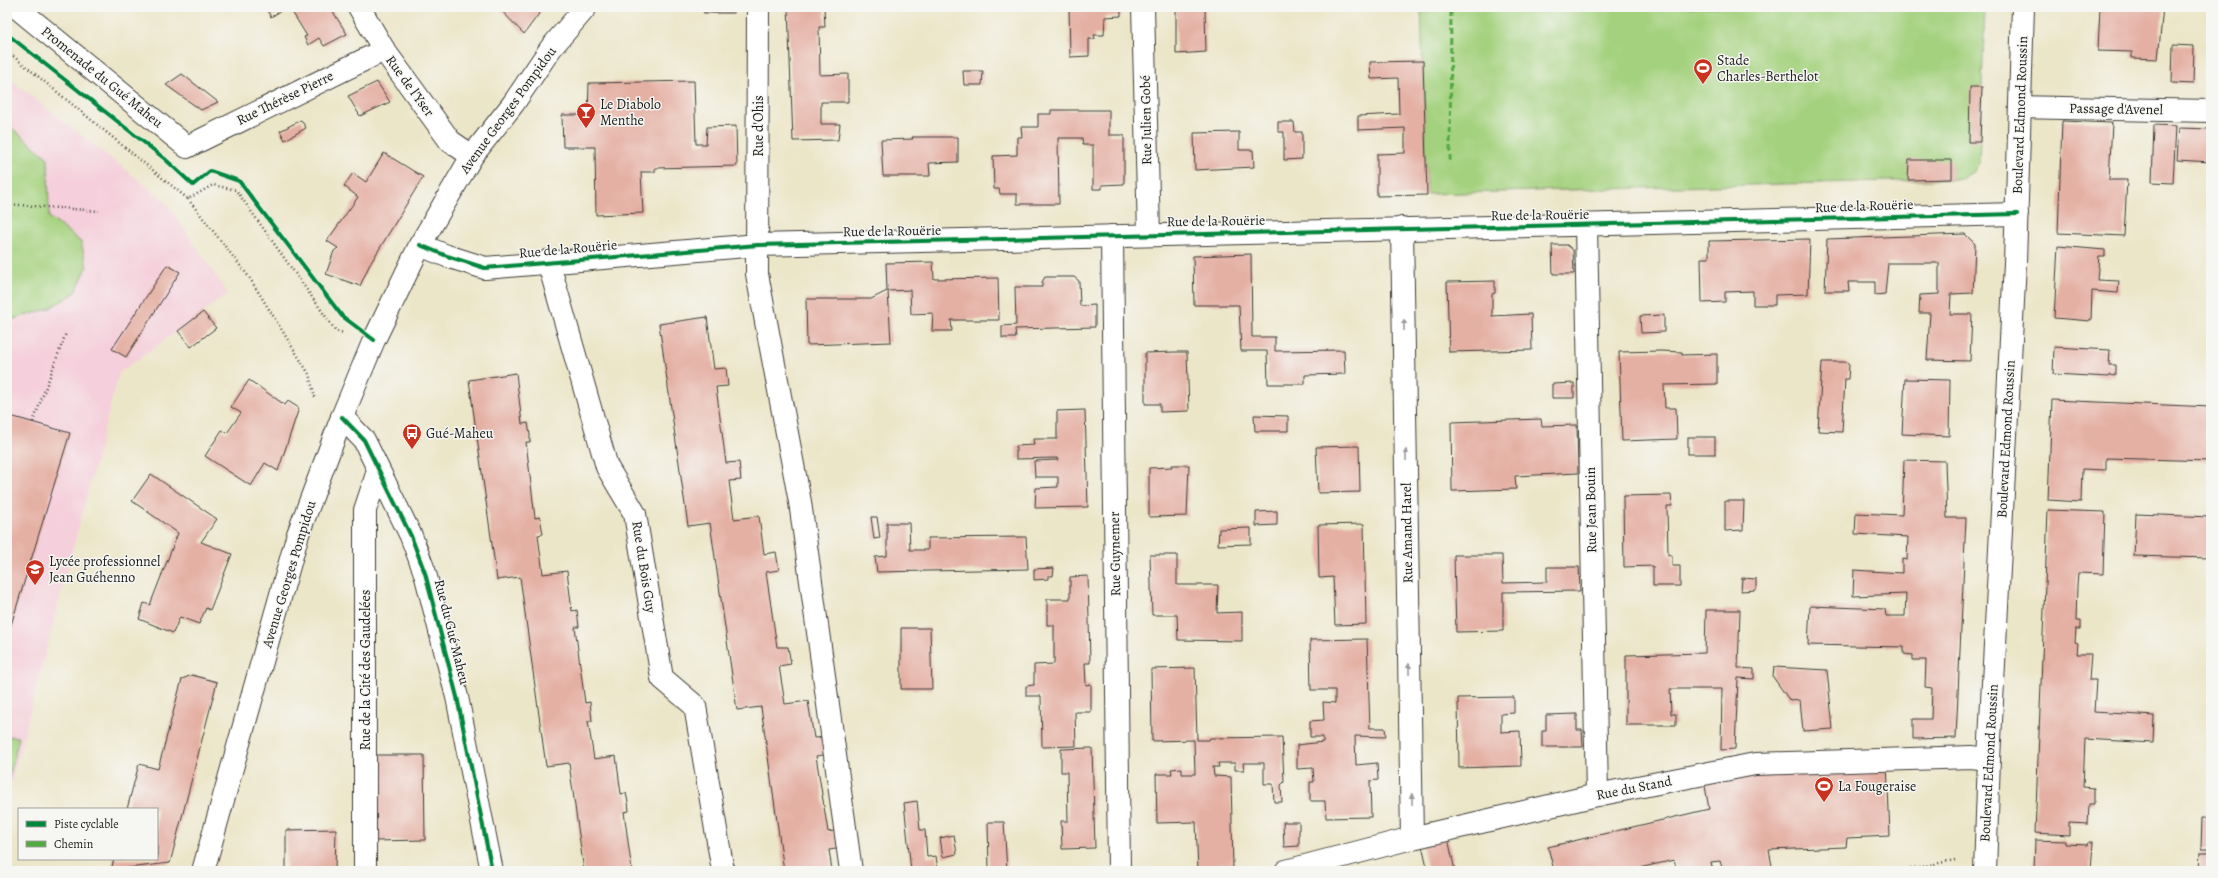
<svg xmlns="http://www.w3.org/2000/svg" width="2218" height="878" viewBox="0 0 2218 878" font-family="Alegreya,serif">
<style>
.built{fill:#f5cfdb}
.green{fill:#a4d17e;stroke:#60764d}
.building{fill:#e5b0a4}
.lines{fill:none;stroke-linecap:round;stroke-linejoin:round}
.minor-casing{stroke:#3b3a36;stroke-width:24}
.tertiary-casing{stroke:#3b3a36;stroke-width:24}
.path{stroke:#3b3a36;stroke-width:2.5;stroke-dasharray:1 3;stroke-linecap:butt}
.minor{stroke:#fff;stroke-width:22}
.tertiary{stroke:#fff;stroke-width:22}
.quiet{stroke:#52a943;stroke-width:3;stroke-dasharray:6 3;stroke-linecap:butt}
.cycleway-casing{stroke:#f6f6f2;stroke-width:6}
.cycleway{stroke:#00873e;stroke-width:4}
.oneway{fill:#999}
.labels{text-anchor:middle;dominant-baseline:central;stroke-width:3;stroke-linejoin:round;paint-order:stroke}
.poi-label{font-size:14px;fill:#1c1c1c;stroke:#f6f6f2;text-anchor:start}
.street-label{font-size:14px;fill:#1c1c1c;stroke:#f6f6f2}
</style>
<rect width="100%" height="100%" fill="#f6f6f2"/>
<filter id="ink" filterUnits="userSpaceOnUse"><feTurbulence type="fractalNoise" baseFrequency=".025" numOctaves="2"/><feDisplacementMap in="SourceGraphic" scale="8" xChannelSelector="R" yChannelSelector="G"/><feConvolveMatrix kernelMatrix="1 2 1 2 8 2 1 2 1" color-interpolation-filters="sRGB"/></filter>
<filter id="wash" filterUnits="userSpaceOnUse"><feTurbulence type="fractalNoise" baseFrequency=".012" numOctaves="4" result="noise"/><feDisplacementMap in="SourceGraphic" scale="16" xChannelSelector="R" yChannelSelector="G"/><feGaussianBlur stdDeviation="0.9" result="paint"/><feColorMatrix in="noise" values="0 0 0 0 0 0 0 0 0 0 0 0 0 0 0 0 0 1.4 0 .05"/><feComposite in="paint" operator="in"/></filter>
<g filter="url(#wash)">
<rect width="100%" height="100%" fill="#ece6c9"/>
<polygon class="built" points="7,77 165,201 228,294 119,373 7,799"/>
<g class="green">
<polygon points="1421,7 1985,7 1979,163 1973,173 1962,179 1427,194"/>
<polygon points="7,124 48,158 49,217 81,242 87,267 75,293 48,309 7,321 7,225 10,221 12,169 7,165"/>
<polygon points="7,736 19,737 7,786"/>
</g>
<g id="blocks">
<g class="building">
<polygon points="265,7 287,7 271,17"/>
<polygon points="289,7 330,7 347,34 324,46 319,38 308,45 304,37 307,36"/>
<polygon points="498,7 544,7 524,34"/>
<rect x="704" y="7" width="30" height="6"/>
<polygon points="788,7 824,7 825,27 819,27 820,75 848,74 848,102 821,102 821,124 840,124 838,140 793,141"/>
<polygon points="1069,7 1121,7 1121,16 1105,17 1104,35 1094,35 1095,39 1089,39 1089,56 1070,57"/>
<polygon points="1176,7 1205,7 1206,52 1176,54"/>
<polygon points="2100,7 2163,7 2158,59 2132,58 2132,52 2098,51"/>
<polygon points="2173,45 2194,46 2193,84 2172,83"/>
<polygon points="1423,61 1427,195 1377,196 1377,154 1405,153 1405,128 1358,130 1358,116 1399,114 1398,78 1371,79 1370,62"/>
<polygon points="963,71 983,71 982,85 964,85"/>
<polygon points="182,74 218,102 201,110 166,85"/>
<polygon points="694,81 696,144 706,144 707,127 736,126 737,166 655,168 655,172 641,172 643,213 596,215 595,147 563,147 562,115 588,115 589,83"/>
<polygon points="377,82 390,102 360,116 348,96"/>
<polygon points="1970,87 1982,87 1980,142 1969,142"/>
<polygon points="1051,110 1109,110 1109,135 1124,135 1124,184 1102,185 1102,189 1093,189 1093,145 1083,145 1082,138 1058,138 1059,204 1017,204 1017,194 1000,194 999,189 994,189 993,156 1017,155 1017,137 1022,137 1021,127 1038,127 1038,114 1051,114"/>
<polygon points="301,120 306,128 285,140 280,131"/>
<polygon points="2062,121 2112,123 2109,180 2127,180 2124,236 2058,233"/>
<polygon points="1278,122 1294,122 1295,132 1302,132 1302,159 1284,160 1284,132 1278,132"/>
<polygon points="2154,125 2176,126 2173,183 2152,182"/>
<polygon points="2179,128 2211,129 2211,162 2177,160"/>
<polygon points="1239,132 1239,150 1253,150 1254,167 1195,170 1194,133"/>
<polygon points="912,137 958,137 958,162 929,163 930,176 883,176 881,140 913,139"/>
<polygon points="384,153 423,177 369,266 360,286 326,274 334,251 338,248 327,241 358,197 344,186 353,173 366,182"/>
<polygon points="1909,160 1952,160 1952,179 1908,180"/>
<polygon points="1965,234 1975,244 1973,293 1951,294 1950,314 1972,314 1970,361 1927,360 1930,313 1919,313 1920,295 1939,294 1939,263 1888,263 1885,294 1875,295 1875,282 1848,282 1849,291 1825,291 1827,239"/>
<polygon points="1810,239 1808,294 1775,295 1775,305 1753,305 1753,291 1725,292 1725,302 1702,303 1701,258 1709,258 1709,241"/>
<polygon points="1552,245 1567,245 1573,250 1574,274 1553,274"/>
<polygon points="2058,246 2105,250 2105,256 2099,256 2097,280 2119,281 2118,293 2092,291 2091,321 2054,318"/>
<polygon points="1251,254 1252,337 1275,337 1275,351 1344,350 1345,374 1305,375 1305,384 1268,384 1267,351 1241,351 1239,305 1194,305 1193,256"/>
<polygon points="933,262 934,279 998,278 999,320 951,320 952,331 932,331 933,313 911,314 910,290 888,291 891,342 807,345 806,299 871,299 887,291 886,263"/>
<polygon points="167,265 180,272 126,357 112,349"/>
<polygon points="1045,277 1074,277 1079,281 1080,306 1095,305 1095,327 1015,329 1016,338 1002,338 1002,326 1016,325 1015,287 1042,287 1042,282"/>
<polygon points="1495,281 1495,293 1492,294 1492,316 1531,314 1532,350 1449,352 1447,282"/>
<polygon points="203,312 216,328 191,347 178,331"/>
<polygon points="1664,315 1664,332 1641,333 1640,316"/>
<polygon points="707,317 714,369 726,368 728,386 716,387 726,463 739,462 741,480 729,481 734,519 759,516 764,554 776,552 779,570 766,572 777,647 788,647 791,664 779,666 785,704 808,701 814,738 829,737 830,754 816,756 828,832 840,830 843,848 829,850 832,871 784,871 761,707 737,710 710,523 688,526 659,324"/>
<polygon points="2054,347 2110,350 2109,365 2115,365 2115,376 2109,375 2109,377 2053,374"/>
<polygon points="1661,351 1682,352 1682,355 1717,354 1717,384 1664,385 1665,408 1676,408 1677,439 1622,441 1619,352"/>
<polygon points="1175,352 1187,352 1189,411 1160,412 1160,404 1145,404 1145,353"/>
<polygon points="1822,362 1846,362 1849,365 1848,379 1845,379 1842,432 1818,431"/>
<polygon points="516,373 522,424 528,423 530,435 530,442 526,442 535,518 540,517 543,534 538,535 543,574 567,571 572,611 577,610 579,627 575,627 585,703 590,702 592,721 588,721 594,759 616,756 621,794 626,793 628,802 629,811 624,812 632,871 584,871 569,763 546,766 520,577 497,580 469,380"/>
<polygon points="1905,379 1950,380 1949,436 1902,434"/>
<polygon points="249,380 285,405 288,401 299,408 278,471 265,463 251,486 205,456 222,430 227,433 241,413 231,407"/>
<polygon points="1574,383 1574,398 1552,398 1552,384"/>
<polygon points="2052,400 2211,407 2211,461 2106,458 2106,470 2082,469 2081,502 2048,500"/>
<polygon points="1085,410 1088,507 1035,508 1036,488 1058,487 1058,477 1035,477 1034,461 1058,460 1057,458 1016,459 1016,446 1034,445 1033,439 1057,439 1057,411"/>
<polygon points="7,415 70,433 7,638"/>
<polygon points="1254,415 1288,416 1288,431 1255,431"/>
<polygon points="1541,419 1542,426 1577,425 1578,473 1515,476 1516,489 1452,491 1451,422"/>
<rect x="1688" y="437" width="27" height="17"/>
<polygon points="1359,446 1360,492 1318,493 1316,447"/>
<polygon points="1904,460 1945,461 1947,518 1966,518 1956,738 1913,739 1913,719 1931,719 1932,688 1925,687 1926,660 1913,660 1913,655 1904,654 1904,647 1808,645 1810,606 1885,609 1886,616 1905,616 1906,594 1853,596 1854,570 1902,573 1902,559 1907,560 1908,537 1855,534 1856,513 1902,515"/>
<polygon points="1172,465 1189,465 1187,516 1149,517 1149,468 1172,467"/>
<polygon points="151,474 217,519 201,542 232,554 210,610 206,608 199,624 180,617 173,633 139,619 144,603 150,605 178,533 132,501"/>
<polygon points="1671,495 1672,506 1667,506 1668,555 1672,555 1672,566 1680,566 1680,586 1653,586 1653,566 1624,567 1623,496"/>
<polygon points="1725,501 1744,501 1743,530 1725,531"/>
<polygon points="2048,510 2105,512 2103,574 2078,573 2077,585 2076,621 2081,621 2081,629 2076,629 2075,642 2078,643 2077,654 2091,654 2089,680 2096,680 2094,712 2154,716 2153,743 2085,739 2083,787 2094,788 2094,804 2089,804 2088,824 2069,823 2069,835 2035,833"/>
<polygon points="1277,511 1277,525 1256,526 1256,512"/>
<polygon points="2136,514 2211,517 2211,558 2134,556"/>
<polygon points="871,517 877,517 880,538 874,539"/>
<polygon points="887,523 909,523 910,550 928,550 928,538 1026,537 1028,569 877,572 875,557 887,556"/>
<polygon points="1364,524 1366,624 1335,625 1333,577 1319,578 1318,525"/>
<polygon points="1251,528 1251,544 1218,545 1219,529"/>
<polygon points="1150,555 1177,555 1177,585 1218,585 1217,613 1242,612 1242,641 1178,640 1177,615 1152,615"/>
<polygon points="1454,555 1502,555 1503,583 1547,582 1547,567 1579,567 1580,591 1503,592 1503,631 1456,632"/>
<polygon points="1054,568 1053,576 1048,576 1048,579 1034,580 1034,569"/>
<polygon points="1088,576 1090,663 1085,663 1086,685 1091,684 1091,712 1075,712 1076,746 1042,747 1041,696 1026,696 1026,686 1034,685 1034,665 1054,664 1054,625 1047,625 1047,599 1070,599 1070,577"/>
<polygon points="1742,578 1756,579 1756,590 1741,591"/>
<polygon points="1706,610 1740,610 1738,668 1754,669 1754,679 1738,678 1735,749 1721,750 1722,689 1670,689 1671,714 1676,714 1676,725 1626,725 1626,655 1705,653"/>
<polygon points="901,628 930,628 932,689 901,689"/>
<polygon points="1367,639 1370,728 1385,728 1386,737 1355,736 1356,765 1377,763 1378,780 1370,781 1371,817 1326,818 1325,801 1310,801 1310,782 1314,782 1313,768 1297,769 1297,745 1323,742 1323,737 1310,737 1310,721 1324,720 1323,702 1335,703 1335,690 1311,690 1310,640"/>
<polygon points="1774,667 1827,670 1833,729 1803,731 1800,700 1790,701 1773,677"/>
<polygon points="1195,668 1197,740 1209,740 1210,738 1282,737 1284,782 1281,785 1282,802 1274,802 1273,784 1264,784 1264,763 1243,763 1244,770 1235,770 1235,763 1218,763 1219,767 1213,767 1214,776 1231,777 1233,869 1225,871 1198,871 1196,822 1157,823 1156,774 1172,774 1171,769 1182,768 1182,774 1195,774 1194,740 1152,741 1151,669"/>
<polygon points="192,675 217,682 170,863 111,870 114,859 157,859 157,809 127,809 139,764 158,769 182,679"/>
<polygon points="1514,697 1514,713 1501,714 1501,732 1520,731 1521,766 1459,768 1458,698"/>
<polygon points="1577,714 1577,730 1582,730 1583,747 1542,747 1542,731 1546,731 1546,715"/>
<polygon points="1092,748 1095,848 1062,849 1061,821 1068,821 1067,772 1061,772 1061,749"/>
<polygon points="375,755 424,755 425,840 375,841"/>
<polygon points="1887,763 1890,836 1847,838 1846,847 1769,850 1773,871 1723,871 1720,861 1711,862 1713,871 1677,871 1674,860 1626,871 1554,871 1548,847 1709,809 1704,780 1744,772"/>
<polygon points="917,801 920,830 925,830 927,857 936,856 938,871 911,871 904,803"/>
<polygon points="2202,818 2211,818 2211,848 2201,848"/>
<polygon points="988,822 1004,822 1007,871 989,871"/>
<polygon points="1283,822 1299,822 1299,846 1284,847"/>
<polygon points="336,829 335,871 286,871 286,830"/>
<polygon points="954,835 957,854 943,857 940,838"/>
<polygon points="1448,838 1455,871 1428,871 1422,845"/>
<polygon points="2035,840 2065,841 2065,844 2088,845 2089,842 2093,842 2091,871 2034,871"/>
<polygon points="2200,852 2211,852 2211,871 2199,871"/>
</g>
</g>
</g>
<g filter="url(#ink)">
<use href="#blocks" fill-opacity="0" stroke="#3b3a36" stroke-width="1"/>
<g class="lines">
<g class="minor-casing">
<g id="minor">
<polyline points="16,7 187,147 384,50"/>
<polyline points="359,7 384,50 450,141 472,156"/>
<polyline points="758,7 757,274 800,502 851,871"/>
<polyline points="1143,7 1149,234"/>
<polyline points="2020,107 2211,111"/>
<polyline points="1586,225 1597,795"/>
<polyline points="1402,228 1412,838"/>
<polyline points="1112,236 1119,871"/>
<polyline points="420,245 447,256 485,268 758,245 2017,214"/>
<polyline points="548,261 607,467 635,514 662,678 695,706 723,871"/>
<polyline points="342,417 364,440 411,536 425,573 457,697 492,871"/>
<polyline points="365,871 365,510 378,471"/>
<polyline points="1286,871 1412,838 1597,795 1755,764 1971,757 1989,759"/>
</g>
</g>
<g class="tertiary-casing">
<g id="tertiary">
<polyline points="203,871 298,534 342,417 374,340 420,245 472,156 513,104 551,48 586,7"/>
<polyline points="1985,871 1989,759 2015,263 2023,7"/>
</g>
</g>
<g class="path">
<polyline points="7,51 188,199 213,185 236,190 336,331 344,333"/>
<polyline points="188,199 249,277 309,374 315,397"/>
<polyline points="7,204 99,211"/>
<polyline points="33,422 66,333"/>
<polyline points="1899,871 1955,860"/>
</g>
<use href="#minor" class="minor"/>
<use href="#tertiary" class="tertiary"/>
<polyline class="quiet" points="1450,161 1451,7"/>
<g class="cycleway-casing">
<g id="cycleway">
<polyline points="7,34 165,159 193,185 210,171 239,181 342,316 374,340"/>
<polyline points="420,245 447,256 485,268 758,245 2017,214"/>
<polyline points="342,417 364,440 411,536 425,573 457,697 492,871"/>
</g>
</g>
<use href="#cycleway" class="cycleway"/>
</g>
<defs><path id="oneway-solid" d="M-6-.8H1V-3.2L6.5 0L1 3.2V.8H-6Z"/></defs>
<g class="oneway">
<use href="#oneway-solid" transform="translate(1404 325) rotate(-91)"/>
<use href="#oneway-solid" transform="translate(1406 455) rotate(-91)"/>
<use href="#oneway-solid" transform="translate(1409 669) rotate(-91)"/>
<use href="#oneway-solid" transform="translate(1412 799) rotate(-91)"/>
</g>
</g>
<defs>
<g id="stadium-pin" transform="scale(1)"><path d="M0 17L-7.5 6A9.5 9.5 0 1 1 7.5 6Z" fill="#c8321e" stroke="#f6f6f2"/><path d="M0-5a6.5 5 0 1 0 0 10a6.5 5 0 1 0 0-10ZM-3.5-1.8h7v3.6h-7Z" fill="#fff"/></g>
<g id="bar-pin" transform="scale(1)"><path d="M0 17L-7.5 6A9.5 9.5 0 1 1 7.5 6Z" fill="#c8321e" stroke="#f6f6f2"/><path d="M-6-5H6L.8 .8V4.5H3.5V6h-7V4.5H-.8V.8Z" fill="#fff"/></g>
<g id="bus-pin" transform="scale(1)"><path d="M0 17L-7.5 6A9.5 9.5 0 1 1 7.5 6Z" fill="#c8321e" stroke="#f6f6f2"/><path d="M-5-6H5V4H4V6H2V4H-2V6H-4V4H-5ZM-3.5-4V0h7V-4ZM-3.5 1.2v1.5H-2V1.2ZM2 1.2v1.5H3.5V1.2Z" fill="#fff"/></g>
<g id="school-pin" transform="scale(1)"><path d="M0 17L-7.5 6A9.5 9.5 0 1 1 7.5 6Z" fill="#c8321e" stroke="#f6f6f2"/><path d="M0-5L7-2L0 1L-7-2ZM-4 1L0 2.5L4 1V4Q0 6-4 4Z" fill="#fff"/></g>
</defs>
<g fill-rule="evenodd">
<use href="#stadium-pin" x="1703" y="68"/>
<use href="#bar-pin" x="586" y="112"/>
<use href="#bus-pin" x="412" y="433"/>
<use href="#school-pin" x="35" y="569"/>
<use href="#stadium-pin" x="1824" y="786"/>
</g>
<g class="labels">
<g class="poi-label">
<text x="1717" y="60">Stade<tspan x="1717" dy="16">Charles-Berthelot</tspan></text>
<text x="600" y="104">Le Diabolo<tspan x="600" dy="16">Menthe</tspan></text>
<text x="426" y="433">Gué-Maheu</text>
<text x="49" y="561">Lycée professionnel<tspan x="49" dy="16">Jean Guéhenno</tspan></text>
<text x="1838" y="786">La Fougeraise</text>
</g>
<g class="street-label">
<text transform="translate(102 77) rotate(39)">Promenade du Gué Maheu</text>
<text transform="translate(410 86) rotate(54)">Rue de l'Yser</text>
<text transform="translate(285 98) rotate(-26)">Rue Thérèse Pierre</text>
<text transform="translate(2116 109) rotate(1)">Passage d'Avenel</text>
<text transform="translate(508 110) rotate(-54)">Avenue Georges Pompidou</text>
<text transform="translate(2020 115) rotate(-88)">Boulevard Edmond Roussin</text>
<text transform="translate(1146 120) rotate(-91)">Rue Julien Gobé</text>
<text transform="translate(758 126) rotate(-90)">Rue d'Ohis</text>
<text transform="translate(1864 206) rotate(-2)">Rue de la Rouërie</text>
<text transform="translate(1540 215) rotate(-1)">Rue de la Rouërie</text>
<text transform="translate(1216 221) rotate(-1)">Rue de la Rouërie</text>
<text transform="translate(892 231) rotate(-1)">Rue de la Rouërie</text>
<text transform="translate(568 249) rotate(-5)">Rue de la Rouërie</text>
<text transform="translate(2006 439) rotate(-87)">Boulevard Edmond Roussin</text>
<text transform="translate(1591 510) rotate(-91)">Rue Jean Bouin</text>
<text transform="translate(1407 533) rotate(-91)">Rue Amand Harel</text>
<text transform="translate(1115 554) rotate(-91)">Rue Guynemer</text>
<text transform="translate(644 567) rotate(81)">Rue du Bois Guy</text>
<text transform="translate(289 574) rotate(-73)">Avenue Georges Pompidou</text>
<text transform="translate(452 632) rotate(76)">Rue du Gué Maheu</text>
<text transform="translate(365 670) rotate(-90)">Rue de la Cité des Gaudelées</text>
<text transform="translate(1989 763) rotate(-87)">Boulevard Edmond Roussin</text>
<text transform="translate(1634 788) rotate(-11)">Rue du Stand</text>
</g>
</g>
<rect width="2218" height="878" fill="none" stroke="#f6f6f2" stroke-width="24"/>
<rect x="18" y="808" width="140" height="52" fill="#f6f6f2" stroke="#9f9f9c"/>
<rect x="26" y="821" width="20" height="6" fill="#00873e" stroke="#9f9f9c"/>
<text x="54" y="828" font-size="12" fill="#1c1c1c">Piste cyclable</text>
<rect x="26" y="841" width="20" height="6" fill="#52a943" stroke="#9f9f9c"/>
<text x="54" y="848" font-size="12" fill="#1c1c1c">Chemin</text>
</svg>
